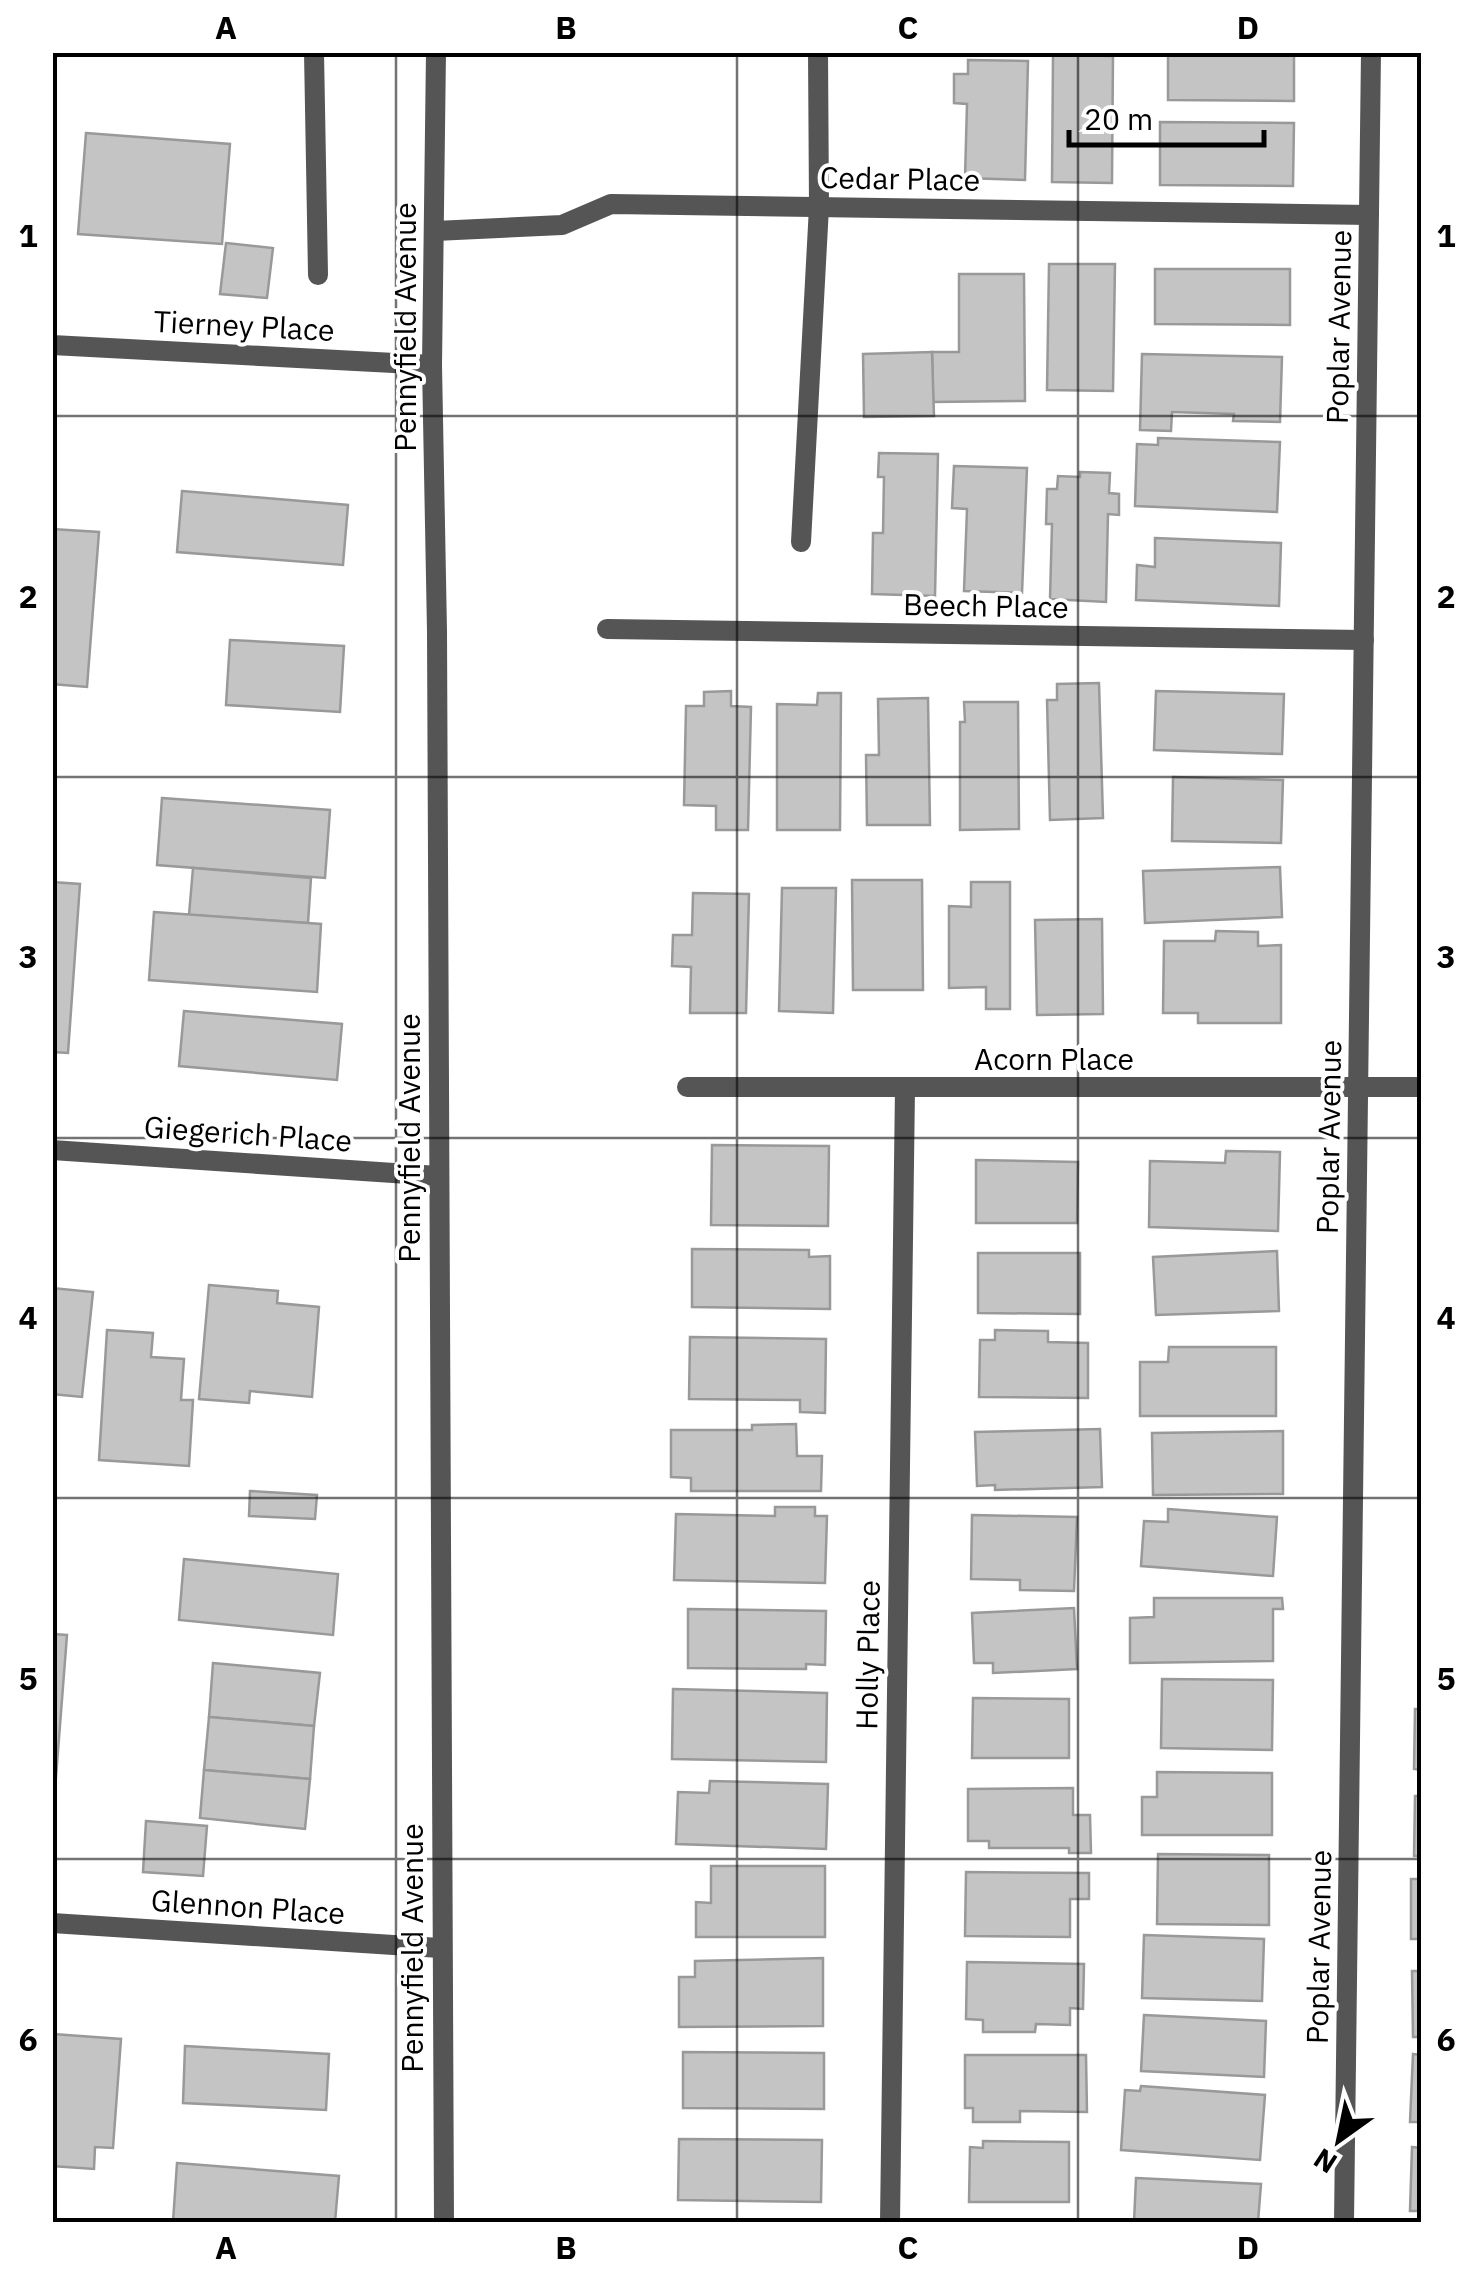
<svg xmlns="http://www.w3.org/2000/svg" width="1474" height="2275" viewBox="0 0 1474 2275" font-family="'IBM Plex Sans',sans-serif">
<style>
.building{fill:#c4c4c4;stroke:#999;stroke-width:2.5}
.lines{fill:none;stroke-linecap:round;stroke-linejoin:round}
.service{stroke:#555;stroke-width:20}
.minor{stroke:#555;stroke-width:20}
.tertiary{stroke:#555;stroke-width:20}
.grid{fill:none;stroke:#000;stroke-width:2.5;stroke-opacity:0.55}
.labels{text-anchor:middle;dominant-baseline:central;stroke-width:8;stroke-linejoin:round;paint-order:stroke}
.street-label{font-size:30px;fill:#000;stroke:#fff}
.neatline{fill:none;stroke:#000;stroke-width:4}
.grid-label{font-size:32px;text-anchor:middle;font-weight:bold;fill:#000}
</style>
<rect width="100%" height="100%" fill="#fff"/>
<g class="building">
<polygon points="1168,52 1294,52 1294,101 1168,100"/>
<polygon points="1053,55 1113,56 1112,183 1052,182"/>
<polygon points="968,60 1028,61 1025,180 965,178 967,104 954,103 954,74 968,74"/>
<polygon points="1160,122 1294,123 1293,186 1160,185"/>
<polygon points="86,133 230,144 222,244 78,234"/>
<polygon points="226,243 273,248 267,298 220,294"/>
<polygon points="1049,264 1115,264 1113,391 1047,390"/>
<polygon points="1155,269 1290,269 1290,325 1155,324"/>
<polygon points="959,274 1024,274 1025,401 933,402 932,352 959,352"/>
<polygon points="932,352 934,416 864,417 863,354"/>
<polygon points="1142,354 1282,357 1280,422 1233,421 1234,414 1172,412 1171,431 1140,430"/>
<polygon points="1158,438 1280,442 1277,512 1135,506 1137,444 1158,445"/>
<polygon points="879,453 938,454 935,596 872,594 873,533 883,533 884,477 878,477"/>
<polygon points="954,466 1027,468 1022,593 964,591 967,509 952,508"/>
<polygon points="1080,472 1110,473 1109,493 1119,494 1119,515 1108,514 1106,602 1050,599 1052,524 1046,524 1047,489 1057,489 1058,476 1080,477"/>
<polygon points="182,491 348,505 343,565 177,552"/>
<polygon points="52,529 99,532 87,687 52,684"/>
<polygon points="1155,538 1281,543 1279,606 1136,600 1137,565 1155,567"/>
<polygon points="230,640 344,646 340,712 226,705"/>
<polygon points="1099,683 1103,818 1050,820 1047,700 1057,700 1057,684"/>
<polygon points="731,691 731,706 751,707 748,830 716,830 716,806 684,805 686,706 704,706 704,692"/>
<polygon points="1156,691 1284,694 1282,754 1154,750"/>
<polygon points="818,693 841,693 840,830 777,830 777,704 817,705"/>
<polygon points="928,698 930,825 867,825 866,755 879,755 878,699"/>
<polygon points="964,702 1018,702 1019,829 960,830 960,722 965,722"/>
<polygon points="1173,777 1283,780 1281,843 1172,841"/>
<polygon points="162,798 330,810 325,878 157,865"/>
<polygon points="1280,867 1282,917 1145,923 1143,871"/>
<polygon points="193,868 311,878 308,923 189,915"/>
<polygon points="852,880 922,880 923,990 853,990"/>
<polygon points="52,882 80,884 68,1053 52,1052"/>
<polygon points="971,882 1010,882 1010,1009 986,1009 986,987 949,988 949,906 971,907"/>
<polygon points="782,888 836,888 833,1013 779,1011"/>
<polygon points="693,893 749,894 746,1013 690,1013 691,967 672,966 673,935 692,935"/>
<polygon points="154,912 321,924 317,992 149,980"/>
<polygon points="1102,919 1103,1014 1037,1015 1035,920"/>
<polygon points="1216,931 1258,932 1258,946 1281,945 1281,1023 1198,1023 1198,1013 1163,1013 1164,941 1215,941"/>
<polygon points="184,1011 342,1024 337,1080 179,1066"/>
<polygon points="712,1145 829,1146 828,1226 711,1225"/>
<polygon points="1226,1151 1280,1152 1278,1231 1149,1227 1150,1161 1225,1163"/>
<polygon points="976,1160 1078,1162 1077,1223 976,1223"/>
<polygon points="692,1249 809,1250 809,1257 830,1256 830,1309 692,1307"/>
<polygon points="1277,1251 1279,1311 1156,1315 1153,1257"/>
<polygon points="978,1253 1080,1253 1080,1314 978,1313"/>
<polygon points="209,1285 278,1291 277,1303 319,1307 312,1397 250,1391 249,1403 199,1399"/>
<polygon points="52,1288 93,1292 82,1397 52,1394"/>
<polygon points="107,1330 153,1333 151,1357 184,1359 181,1400 193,1400 189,1466 99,1460"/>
<polygon points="995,1330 1048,1331 1048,1342 1088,1343 1088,1398 979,1397 980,1340 995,1340"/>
<polygon points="690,1337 826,1339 825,1413 800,1412 800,1400 689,1399"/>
<polygon points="1169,1347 1276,1347 1276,1416 1140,1416 1140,1362 1168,1362"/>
<polygon points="796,1424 797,1456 822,1456 821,1491 691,1491 691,1478 671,1477 671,1430 752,1430 752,1425"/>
<polygon points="1100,1429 1102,1487 995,1490 995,1485 977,1486 975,1432"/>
<polygon points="1283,1431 1283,1494 1153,1495 1152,1433"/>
<polygon points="250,1491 317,1495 315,1519 249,1516"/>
<polygon points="775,1507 815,1507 815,1516 827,1516 825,1583 674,1580 676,1514 775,1516"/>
<polygon points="1168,1509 1277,1517 1273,1576 1141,1566 1144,1521 1168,1522"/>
<polygon points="972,1515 1077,1517 1074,1591 1020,1590 1020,1580 971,1579"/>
<polygon points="184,1559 338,1574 333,1635 179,1620"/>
<polygon points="1154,1598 1282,1598 1283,1609 1273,1609 1273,1661 1130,1663 1130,1618 1154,1617"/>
<polygon points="1074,1608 1077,1669 993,1673 993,1663 974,1663 972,1613"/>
<polygon points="688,1609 826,1611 825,1665 806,1664 806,1669 688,1668"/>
<polygon points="52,1634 67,1635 55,1790 52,1790"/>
<polygon points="213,1663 320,1673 314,1726 209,1717"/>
<polygon points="1162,1679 1273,1680 1272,1750 1161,1748"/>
<polygon points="673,1689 827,1693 826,1762 672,1759"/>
<polygon points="973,1698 1069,1699 1069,1758 972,1758"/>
<polygon points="1415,1709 1422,1709 1422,1770 1414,1769"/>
<polygon points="209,1717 314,1726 310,1779 204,1770"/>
<polygon points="204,1770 310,1779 305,1829 200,1818"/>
<polygon points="1157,1772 1272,1773 1272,1835 1142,1835 1142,1797 1157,1797"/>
<polygon points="710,1781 828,1784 826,1849 676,1844 678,1792 709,1793"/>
<polygon points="1073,1788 1073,1815 1090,1815 1091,1853 1069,1853 1069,1848 989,1848 989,1841 968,1841 968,1789"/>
<polygon points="1415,1796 1422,1796 1422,1856 1414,1856"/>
<polygon points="146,1821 207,1826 203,1876 143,1872"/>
<polygon points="1158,1854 1269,1855 1269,1925 1157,1924"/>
<polygon points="711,1866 825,1866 825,1937 696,1937 696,1902 711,1903"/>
<polygon points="966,1872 1089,1873 1089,1899 1070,1899 1070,1937 965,1936"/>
<rect x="1411" y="1879" width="11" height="60"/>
<polygon points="1144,1935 1264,1939 1262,2001 1142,1998"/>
<polygon points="823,1958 823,2026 679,2027 679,1977 695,1977 695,1961"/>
<polygon points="967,1962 1084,1964 1083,2009 1070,2008 1070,2025 1036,2024 1035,2032 983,2032 983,2020 966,2019"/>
<polygon points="1412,1971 1422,1971 1422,2037 1413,2037"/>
<polygon points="1144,2015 1266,2021 1264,2077 1141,2071"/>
<polygon points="53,2034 121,2039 113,2148 95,2147 94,2169 52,2166"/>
<polygon points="185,2046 329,2054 326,2110 183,2103"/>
<polygon points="683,2052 824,2053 824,2109 683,2108"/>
<polygon points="1413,2054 1422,2055 1422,2122 1410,2122"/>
<polygon points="965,2055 1086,2055 1087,2112 1020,2111 1020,2122 973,2122 973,2108 965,2108"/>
<polygon points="1141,2086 1265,2095 1260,2160 1121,2150 1125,2090 1140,2091"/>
<polygon points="679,2139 822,2140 821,2202 678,2200"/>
<polygon points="983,2141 1069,2142 1069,2202 969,2202 970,2147 983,2148"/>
<polygon points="1412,2147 1422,2148 1422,2211 1410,2211"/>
<polygon points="177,2163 339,2176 335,2222 173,2222"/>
<polygon points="1136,2178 1261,2184 1258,2222 1134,2222"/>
</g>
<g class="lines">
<g class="service">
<polyline points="314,52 318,275"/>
<polyline points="801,542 819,207 818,52"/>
</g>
<g class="minor">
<polyline points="435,231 562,225 611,204 1369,215"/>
<polyline points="52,345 432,365"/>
<polyline points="607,629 1364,640"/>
<polyline points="687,1087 1422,1087"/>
<polyline points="52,1150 438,1176"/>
<polyline points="52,1923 440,1948"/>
<polyline points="890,2222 905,1088"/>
<polyline points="1344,2222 1371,52"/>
</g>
<polyline class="tertiary" points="436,52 432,365 437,631 444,2222"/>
</g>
<path class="grid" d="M396 52V2222M737 52V2222M1078 52V2222M52 416H1422M52 777H1422M52 1138H1422M52 1498H1422M52 1859H1422"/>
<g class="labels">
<g class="street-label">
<text transform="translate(900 178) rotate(1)">Cedar Place</text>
<text transform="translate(244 325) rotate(3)">Tierney Place</text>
<text transform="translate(404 327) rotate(-90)">Pennyfield Avenue</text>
<text transform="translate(1338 327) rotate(-89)">Poplar Avenue</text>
<text transform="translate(986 605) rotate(1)">Beech Place</text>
<text x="1054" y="1058">Acorn Place</text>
<text transform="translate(248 1133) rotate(4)">Giegerich Place</text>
<text transform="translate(1328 1137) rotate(-89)">Poplar Avenue</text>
<text transform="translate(408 1138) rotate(-90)">Pennyfield Avenue</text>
<text transform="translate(867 1655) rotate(-89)">Holly Place</text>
<text transform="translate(248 1906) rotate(4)">Glennon Place</text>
<text transform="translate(1318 1947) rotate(-89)">Poplar Avenue</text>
<text transform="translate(411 1948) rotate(-90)">Pennyfield Avenue</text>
</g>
</g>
<rect width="1474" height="2275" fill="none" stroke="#ffffff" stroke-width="110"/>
<g transform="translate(1339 2140) rotate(213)" stroke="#ffffff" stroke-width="8" paint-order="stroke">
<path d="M0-8L18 38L0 25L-18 38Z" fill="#000000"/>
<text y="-15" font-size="28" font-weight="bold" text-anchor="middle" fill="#000000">N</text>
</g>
<path d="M1069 130v15h195v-15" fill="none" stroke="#000000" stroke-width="5"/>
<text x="1084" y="130" font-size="30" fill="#000000" stroke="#ffffff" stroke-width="8" paint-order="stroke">20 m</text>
<rect x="55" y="55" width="1364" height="2165" class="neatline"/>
<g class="grid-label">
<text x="226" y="39">A</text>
<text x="566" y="39">B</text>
<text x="908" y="39">C</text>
<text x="1248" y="39">D</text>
<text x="28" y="247">1</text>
<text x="1446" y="247">1</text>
<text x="28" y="608">2</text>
<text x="1446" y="608">2</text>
<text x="28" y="968">3</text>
<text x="1446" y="968">3</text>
<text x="28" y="1329">4</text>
<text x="1446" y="1329">4</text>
<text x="28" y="1690">5</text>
<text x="1446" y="1690">5</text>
<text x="28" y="2051">6</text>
<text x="1446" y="2051">6</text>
<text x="226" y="2259">A</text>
<text x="566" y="2259">B</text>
<text x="908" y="2259">C</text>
<text x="1248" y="2259">D</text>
</g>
</svg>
